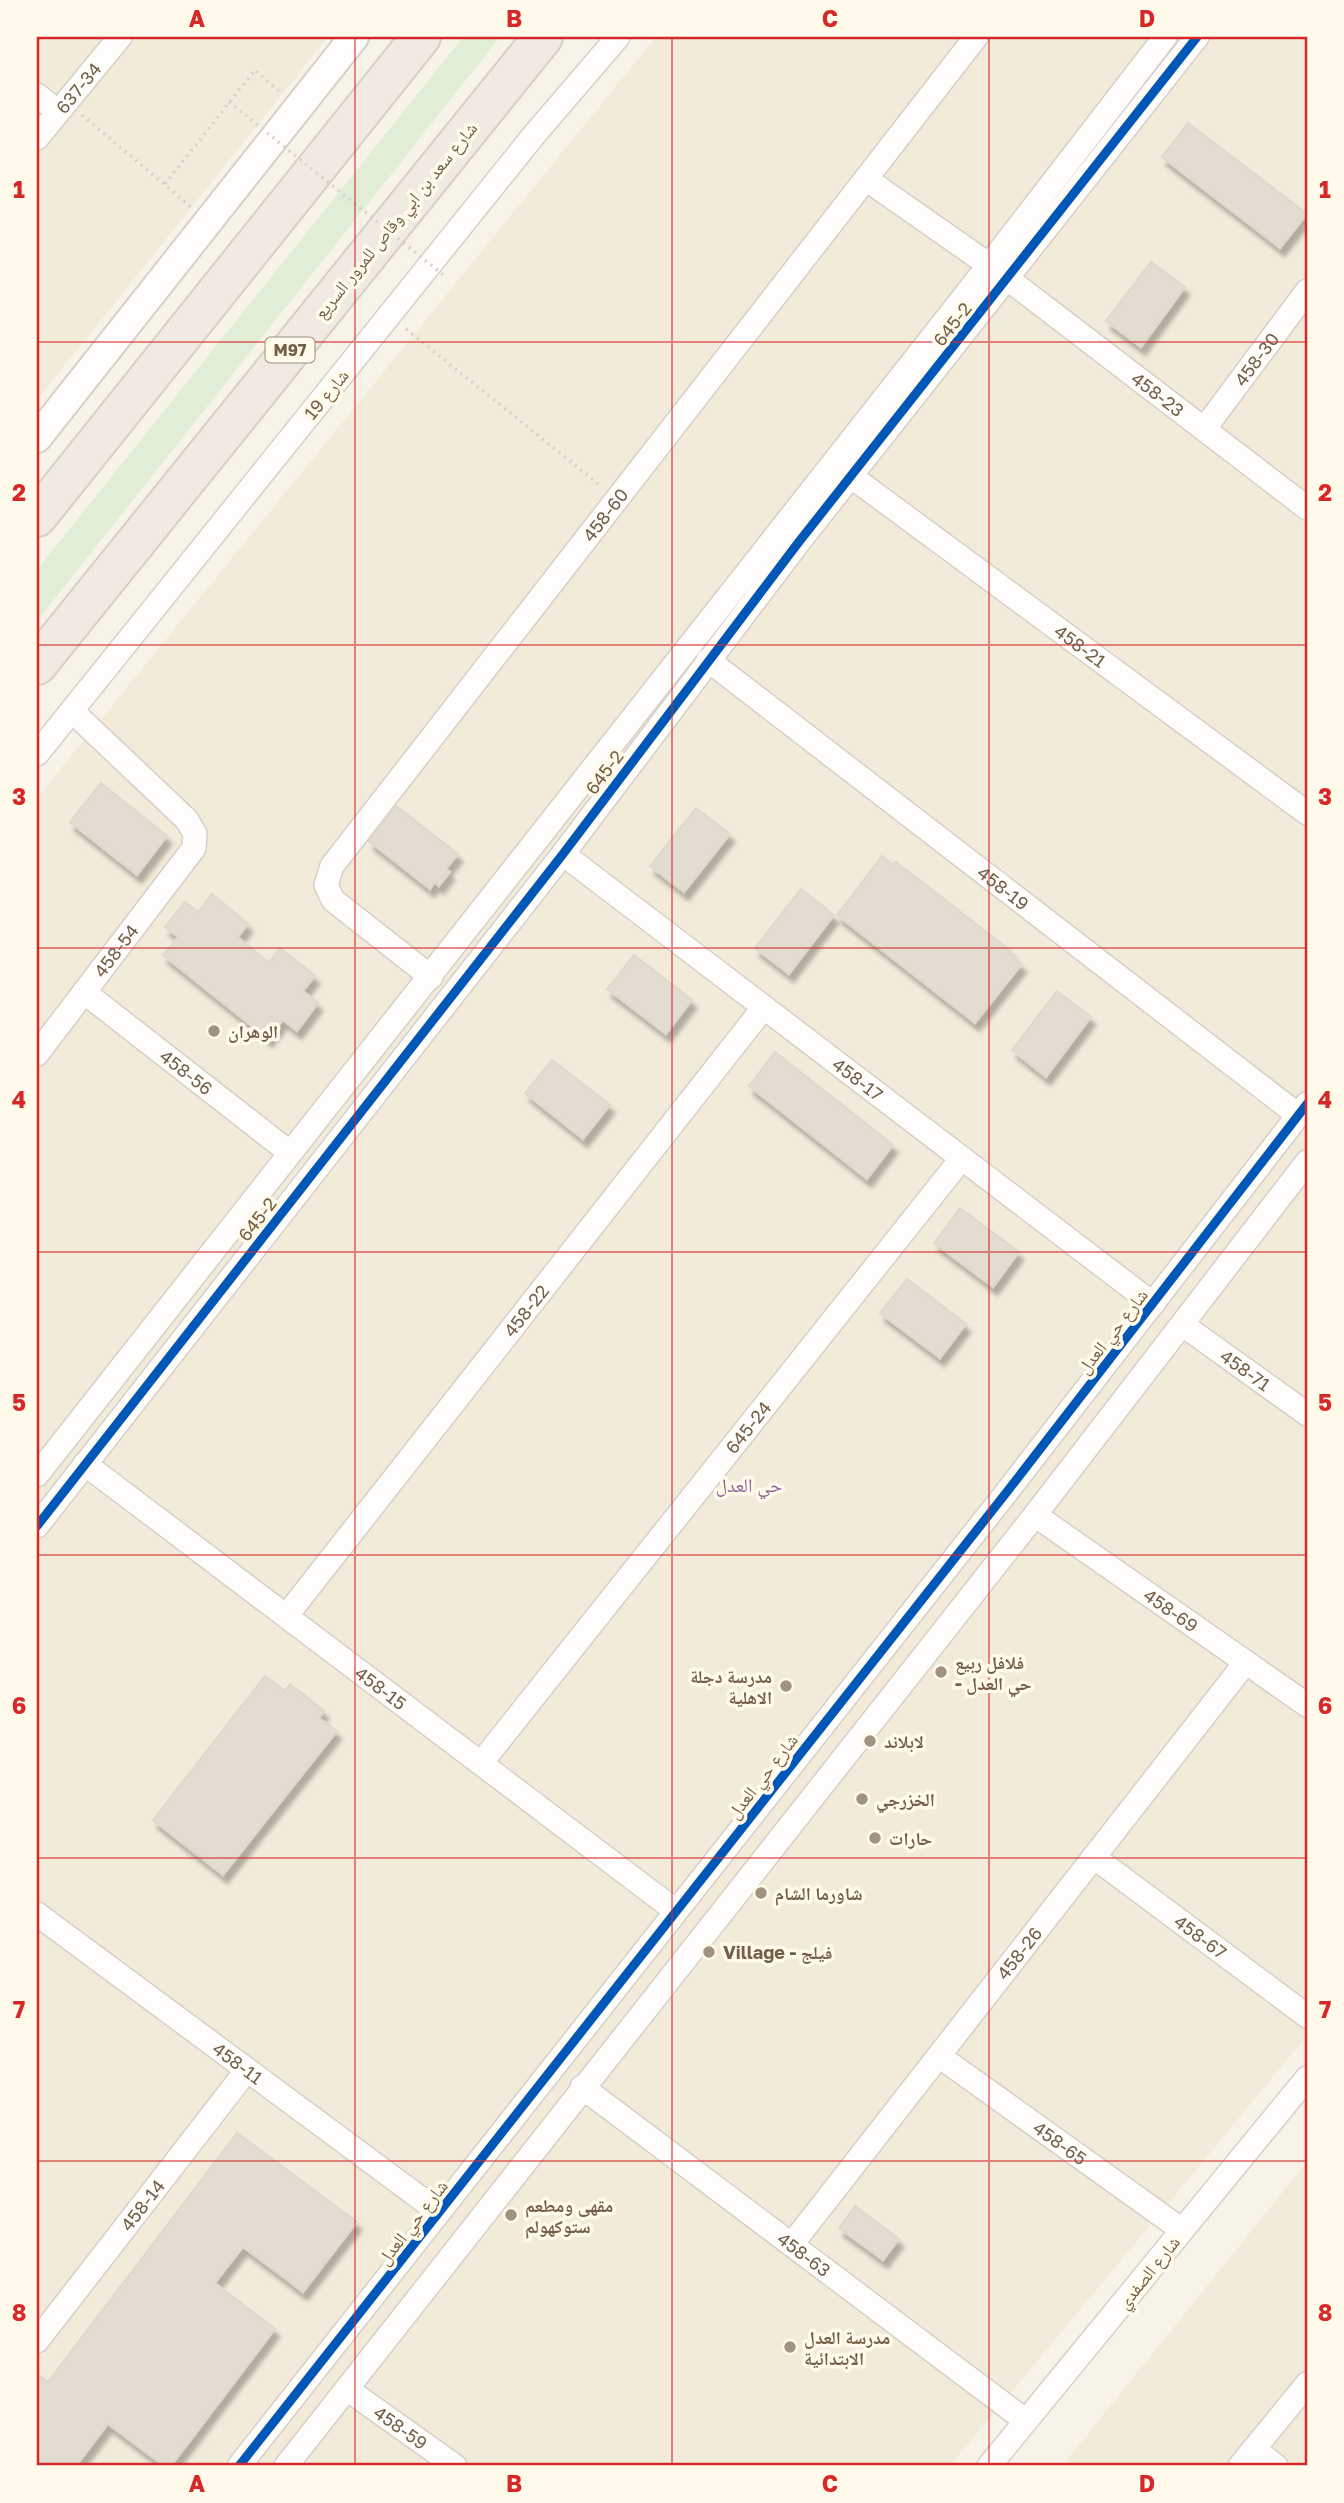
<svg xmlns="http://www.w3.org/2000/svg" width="1344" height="2503" viewBox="0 0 1344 2503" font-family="'Golos Text','Noto Naskh Arabic',sans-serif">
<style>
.residential{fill:#f2ebd9}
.green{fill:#dfeed4}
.building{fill:#e3dcd0;stroke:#e0d8cb;stroke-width:2;filter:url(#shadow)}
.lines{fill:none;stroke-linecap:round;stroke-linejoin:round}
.minor-casing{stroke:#d6d0c8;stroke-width:26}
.tertiary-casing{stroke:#d6d0c8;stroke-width:32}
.motorway-casing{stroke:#d5cfc5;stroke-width:42}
.path{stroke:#d8d1c9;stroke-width:3.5;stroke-dasharray:2 5;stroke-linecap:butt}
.minor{stroke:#fefdfc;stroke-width:23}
.tertiary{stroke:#fefdfc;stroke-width:28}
.motorway{stroke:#f1eae3;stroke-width:38}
.path-bridge{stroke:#d8d1c9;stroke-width:3.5;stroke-dasharray:2 5;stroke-linecap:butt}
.cycleway-casing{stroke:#fffaea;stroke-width:13}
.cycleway{stroke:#0057b8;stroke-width:9}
.grid{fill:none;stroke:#d62828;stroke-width:2;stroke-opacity:0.55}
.poi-dot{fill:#a29381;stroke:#fffaea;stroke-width:2.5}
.labels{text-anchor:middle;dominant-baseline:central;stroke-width:7;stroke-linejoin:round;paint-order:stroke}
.shield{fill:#fffaea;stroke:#9e8e79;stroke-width:2}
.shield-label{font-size:16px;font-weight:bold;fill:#755f49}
.street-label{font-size:18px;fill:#755f49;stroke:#fffaea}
.poi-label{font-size:18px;font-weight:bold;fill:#755f49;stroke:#fffaea;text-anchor:start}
.neighbourhood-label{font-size:19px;fill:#8e6499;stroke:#fffaea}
.neatline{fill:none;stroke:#d62828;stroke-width:2.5}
.grid-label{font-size:23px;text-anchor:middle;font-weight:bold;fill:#d62828}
</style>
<defs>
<filter id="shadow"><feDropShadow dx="4.5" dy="8" stdDeviation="2" flood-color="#0004"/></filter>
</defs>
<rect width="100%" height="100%" fill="#f7f3e9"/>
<g class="residential">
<polygon points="37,37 328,37 37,400"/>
<polygon points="656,37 1307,37 1307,2036 950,2466 37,2466 37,798"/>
<polygon points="1307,2162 1307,2466 1062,2466"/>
</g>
<polygon class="green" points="463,37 500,37 37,621 37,570"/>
<g class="building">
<polygon points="1188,123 1307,214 1280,248 1162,157"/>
<polygon points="1151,262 1185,287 1141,347 1106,321"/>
<polygon points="101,783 167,836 137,875 70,822"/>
<polygon points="396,806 458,854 446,869 450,872 439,886 435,882 430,889 369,841"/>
<polygon points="696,808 730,834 684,892 650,866"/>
<polygon points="882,856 893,865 896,862 931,889 1011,951 1008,954 1022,964 975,1023 837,915"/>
<polygon points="801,889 834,915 789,974 755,948"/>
<polygon points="212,894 248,924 238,937 269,963 280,948 315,976 303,991 318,1003 297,1031 283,1020 268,1039 163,955 178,937 165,927 185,902 198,912"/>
<polygon points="634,955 692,1000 666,1034 607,989"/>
<polygon points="1057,991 1091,1017 1046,1077 1012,1050"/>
<polygon points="775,1052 893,1145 867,1179 749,1086"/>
<polygon points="552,1060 610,1105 583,1139 525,1093"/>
<polygon points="960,1208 1019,1252 993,1287 934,1243"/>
<polygon points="907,1279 966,1324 940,1358 880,1313"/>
<polygon points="265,1676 285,1691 290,1684 324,1711 319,1718 337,1731 223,1875 153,1820"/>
<polygon points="237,2133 357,2222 303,2292 243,2247 215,2283 275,2329 171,2466 164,2466 108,2424 76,2466 37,2466 37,2397 40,2376 48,2382"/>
<polygon points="855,2206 899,2239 883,2260 839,2228"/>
</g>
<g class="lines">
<g class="minor-casing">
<g id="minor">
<polyline points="37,95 58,112"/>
<path id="s1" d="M37 138 120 37"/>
<polyline points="866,179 989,265"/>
<path id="s2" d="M1008 279 1307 508"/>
<path id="s3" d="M1205 428 1307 291"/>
<path id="s4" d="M852 477 1307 813"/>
<path id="s5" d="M708 660 1298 1115"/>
<polyline points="37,754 534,135 618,37"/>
<path id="s6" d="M563 854 1153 1304"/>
<path id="s7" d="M431 977 333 900 326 885 332 866 976 37"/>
<path id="s8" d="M84 992 289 1152"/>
<path id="s9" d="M37 1054 194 848 195 834 187 820 72 711"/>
<path id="s10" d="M1183 1325 1307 1414"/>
<path id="s11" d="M85 1464 676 1911"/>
<polyline points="37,1475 989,265 1165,37"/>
<path id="s12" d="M1035 1515 1307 1705"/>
<polyline points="37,1526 563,854 798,543 1197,37"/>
<path id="s13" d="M287 1615 764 1007"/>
<path id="s14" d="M481 1763 962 1158"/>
<path id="s15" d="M1094 1857 1307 2016"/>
<path id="s16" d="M37 1914 439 2212"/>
<path id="s17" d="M939 2056 1182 2230"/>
<path id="s18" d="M582 2087 1026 2421"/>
<path id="s19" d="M792 2244 1246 1662"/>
<path id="s20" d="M37 2341 247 2070"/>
<path id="s21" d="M347 2389 455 2466"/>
<polyline points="1254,2449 1276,2466"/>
<polyline points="239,2466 1006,1493 1307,1104"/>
<polyline points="286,2466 1035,1515 1307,1162"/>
<polyline points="989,2466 1307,2078"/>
<polyline points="1240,2466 1307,2384"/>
</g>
</g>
<g class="tertiary-casing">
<polyline id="tertiary" points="37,438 354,37"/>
</g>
<g class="motorway-casing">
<g id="motorway">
<polyline points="37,517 421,37"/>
<polyline points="37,665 543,37"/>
</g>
</g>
<g class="path">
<polyline points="82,115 191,207"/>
<polyline points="165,184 255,70 281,93"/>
<polyline points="406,329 602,487"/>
</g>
<use href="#minor" class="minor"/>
<use href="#tertiary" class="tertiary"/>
<use href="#motorway" class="motorway"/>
<polyline class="path-bridge" points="229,102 447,278"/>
<g class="cycleway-casing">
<g id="cycleway">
<polyline points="37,1526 563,854 798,543 1197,37"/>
<polyline points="239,2466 1006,1493 1307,1104"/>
</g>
</g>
<use href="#cycleway" class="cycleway"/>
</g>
<path class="grid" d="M355 37V2466M672 37V2466M989 37V2466M37 342H1307M37 645H1307M37 948H1307M37 1252H1307M37 1555H1307M37 1858H1307M37 2161H1307"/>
<g class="poi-dot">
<circle cx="214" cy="1031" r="7"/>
<circle cx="941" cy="1672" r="7"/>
<circle cx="786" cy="1686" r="7"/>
<circle cx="870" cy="1741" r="7"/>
<circle cx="862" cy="1799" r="7"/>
<circle cx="875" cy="1838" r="7"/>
<circle cx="761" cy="1893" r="7"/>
<circle cx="709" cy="1952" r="7"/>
<circle cx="511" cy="2215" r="7"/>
<circle cx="790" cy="2347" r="7"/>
</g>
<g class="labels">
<rect class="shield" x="265.5" y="337.5" width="49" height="25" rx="5"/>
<g class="shield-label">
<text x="290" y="350">M97</text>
</g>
<g class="street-label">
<text stroke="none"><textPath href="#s1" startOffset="65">637-34</textPath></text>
<text transform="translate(395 220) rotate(-51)">شارع سعد بن ابي وقاص للمرور السريع</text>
<text transform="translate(952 324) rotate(-52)">645-2</text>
<text stroke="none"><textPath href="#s3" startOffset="86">458-30</textPath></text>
<text stroke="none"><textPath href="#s2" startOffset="189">458-23</textPath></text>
<text transform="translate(326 394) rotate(-51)">شارع 19</text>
<text stroke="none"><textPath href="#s7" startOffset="606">458-60</textPath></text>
<text stroke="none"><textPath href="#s4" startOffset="284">458-21</textPath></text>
<text transform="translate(604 772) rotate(-53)">645-2</text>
<text stroke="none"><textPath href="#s5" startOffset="373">458-19</textPath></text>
<text stroke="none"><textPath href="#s9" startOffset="130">458-54</textPath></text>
<text stroke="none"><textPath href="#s8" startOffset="130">458-56</textPath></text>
<text stroke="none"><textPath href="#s6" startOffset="371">458-17</textPath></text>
<text transform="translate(257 1219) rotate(-52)">645-2</text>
<text stroke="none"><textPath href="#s13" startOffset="387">458-22</textPath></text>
<text transform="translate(1112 1331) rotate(-52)">شارع حي العدل</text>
<text stroke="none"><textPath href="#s10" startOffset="77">458-71</textPath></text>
<text stroke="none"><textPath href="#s14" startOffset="429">645-24</textPath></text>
<text stroke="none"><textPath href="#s12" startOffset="166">458-69</textPath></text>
<text stroke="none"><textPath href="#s11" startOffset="371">458-15</textPath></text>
<text transform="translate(762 1776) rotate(-52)">شارع حي العدل</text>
<text stroke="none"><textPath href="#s15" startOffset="133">458-67</textPath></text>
<text stroke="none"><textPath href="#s19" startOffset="369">458-26</textPath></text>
<text stroke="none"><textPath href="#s16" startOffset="250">458-11</textPath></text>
<text stroke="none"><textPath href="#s17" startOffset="149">458-65</textPath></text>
<text stroke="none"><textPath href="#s20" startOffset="172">458-14</textPath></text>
<text transform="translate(412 2222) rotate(-52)">شارع حي العدل</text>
<text stroke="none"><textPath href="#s18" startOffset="278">458-63</textPath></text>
<text transform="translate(1148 2272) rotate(-51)">شارع الصفدي</text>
<text stroke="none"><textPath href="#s21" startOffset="66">458-59</textPath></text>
</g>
<g class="poi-label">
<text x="228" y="1031">الوهران</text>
<text x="955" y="1662">فلافل ربيع<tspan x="955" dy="21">- حي العدل</tspan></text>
<text x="772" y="1676" text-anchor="end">مدرسة دجلة<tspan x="772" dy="21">الاهلية</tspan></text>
<text x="884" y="1741">لابلاند</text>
<text x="876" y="1799">الخزرجي</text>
<text x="889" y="1838">حارات</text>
<text x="775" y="1893">شاورما الشام</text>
<text x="723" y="1952">Village - فيلج</text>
<text x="525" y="2205">مقهى ومطعم<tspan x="525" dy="21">ستوكهولم</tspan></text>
<text x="804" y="2337">مدرسة العدل<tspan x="804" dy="21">الابتدائية</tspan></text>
</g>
<g class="neighbourhood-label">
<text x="749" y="1484">حي العدل</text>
</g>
</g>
<rect width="1344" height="2503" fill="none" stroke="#fffaea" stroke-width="77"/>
<rect x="38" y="38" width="1268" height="2426" class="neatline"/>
<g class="grid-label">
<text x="197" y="27">A</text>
<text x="514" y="27">B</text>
<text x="830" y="27">C</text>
<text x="1147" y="27">D</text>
<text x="19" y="198">1</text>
<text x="1325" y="198">1</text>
<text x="19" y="501">2</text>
<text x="1325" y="501">2</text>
<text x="19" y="805">3</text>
<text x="1325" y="805">3</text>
<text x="19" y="1108">4</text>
<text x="1325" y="1108">4</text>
<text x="19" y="1411">5</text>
<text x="1325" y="1411">5</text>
<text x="19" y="1714">6</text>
<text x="1325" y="1714">6</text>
<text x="19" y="2018">7</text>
<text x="1325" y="2018">7</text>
<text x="19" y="2321">8</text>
<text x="1325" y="2321">8</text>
<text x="197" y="2492">A</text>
<text x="514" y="2492">B</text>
<text x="830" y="2492">C</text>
<text x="1147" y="2492">D</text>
</g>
</svg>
